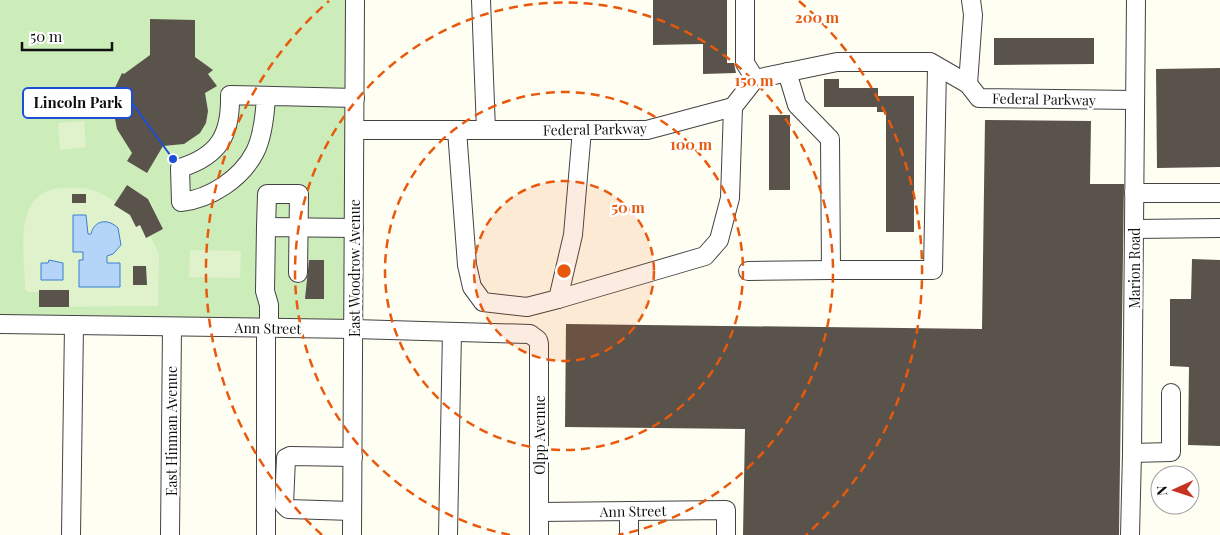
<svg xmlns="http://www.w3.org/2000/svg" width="1220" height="535" viewBox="0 0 1220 535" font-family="'Playfair Display',serif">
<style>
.green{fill:#ccecba}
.pitch{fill:#dff2cc}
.water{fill:#b5d5f8;stroke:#397ed2}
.building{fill:#59534b}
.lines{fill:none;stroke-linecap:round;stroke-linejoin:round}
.minor-casing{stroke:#434343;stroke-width:20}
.minor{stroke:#fff;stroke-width:18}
.ring{fill:none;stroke:#e8590c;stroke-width:2.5;stroke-dasharray:9 6}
.labels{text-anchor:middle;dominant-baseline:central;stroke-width:5;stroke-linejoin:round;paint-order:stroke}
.street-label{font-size:14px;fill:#101010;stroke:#fff}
.centre{fill:#e8590c;stroke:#fff;stroke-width:2.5}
.ring-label{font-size:15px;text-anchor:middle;font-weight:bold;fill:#e8590c;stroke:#fff;stroke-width:5;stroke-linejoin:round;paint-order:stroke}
.leader{fill:none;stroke:#1d4ed8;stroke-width:2}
.callout-dot{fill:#1d4ed8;stroke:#fff;stroke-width:2}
.callout{fill:#fff;stroke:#1d4ed8;stroke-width:2}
.callout-label{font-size:15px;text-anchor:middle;font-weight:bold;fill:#101010}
</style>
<rect width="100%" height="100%" fill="#fffef2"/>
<polygon class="green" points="0,0 348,0 345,322 0,318"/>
<g class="pitch">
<polygon points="84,121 86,147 60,150 58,123"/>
<path d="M127 185 150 200 163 229 150 236 159 254 158 306 39 307V292H28L25 289C25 254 11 191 62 188 90 187 92 188 116 202Z"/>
<polygon points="190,250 241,251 240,278 189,277"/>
</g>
<g class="water">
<path d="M73 215H86L88 234H91C94 220 108 218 118 228L121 245 113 254 107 256V263H120V287H79V260H83V252H73Z"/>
<polygon points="49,260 63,263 63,280 41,280 41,263 48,263"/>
</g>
<g class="building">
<polygon points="653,0 727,0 727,63 734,63 736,73 703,74 703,44 653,45"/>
<polygon points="150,19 195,20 195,57 213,70 208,74 217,86 205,93 208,111 206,123 200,133 184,144 163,146 147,173 127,161 132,153 117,129 114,114 115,93 113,92 122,73 124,74 150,55"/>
<polygon points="994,38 1094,38 1094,64 994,65"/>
<polygon points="1220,68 1220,167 1157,168 1156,69"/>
<polygon points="824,79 839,79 839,88 878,88 878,96 914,96 914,232 886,232 886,112 877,112 877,107 824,107"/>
<rect x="769" y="115" width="21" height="75"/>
<polygon points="985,120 1091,121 1090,184 1124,184 1119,535 743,535 745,429 565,427 566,324 982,329"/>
<polygon points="127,185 148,199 163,229 146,238 140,225 136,227 130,215 114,205"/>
<rect x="72" y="194" width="14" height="9"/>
<polygon points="1192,259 1220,260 1220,446 1188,445 1189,367 1170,366 1170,299 1191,299"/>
<polygon points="309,260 324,260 324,299 305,299"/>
<polygon points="133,266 146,266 147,285 133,285"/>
<rect x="39" y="290" width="30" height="17"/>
</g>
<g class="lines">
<g class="minor-casing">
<g id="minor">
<polyline points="481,0 486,130"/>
<polyline points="745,0 745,63 755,79"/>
<polyline points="787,72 797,105 830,139 831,270 933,270 937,68"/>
<polyline points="968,84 973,15 971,0"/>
<path d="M266 96C265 115 263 136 255 152 241 179 210 199 181 202L180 168C219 156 231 135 230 95L355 98"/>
<polyline points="355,130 647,130 733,107 755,79 837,62 930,62 968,84 979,98 1135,100"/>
<polyline points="457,130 467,265 472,287 483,302 527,307 558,299 573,235 582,130"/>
<polyline points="1134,193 1220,193"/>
<polyline points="266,227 267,194 299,194 298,273"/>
<polyline points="1134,229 1220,228"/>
<polyline points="748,271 831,270"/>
<polyline points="558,299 705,256 719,240 730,198 733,107"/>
<polyline points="0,324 354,329 530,334 538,340 539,344 539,535"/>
<polyline points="269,328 269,305 265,291 266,227 354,228"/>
<polyline points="1132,453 1171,452 1171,393"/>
<polyline points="352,511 288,509 284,505 286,458 290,456 353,457"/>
<polyline points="629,511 629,535"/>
<polyline points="539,512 726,510 726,535"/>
<polyline points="71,535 74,325"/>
<polyline points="170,535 172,327"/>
<polyline points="266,535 266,328"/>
<polyline points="352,535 355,0"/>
<polyline points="448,535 452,332"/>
<polyline points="1130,535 1132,453 1136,0"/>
</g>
</g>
<use href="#minor" class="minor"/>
</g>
<circle cx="564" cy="271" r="90" fill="#e8590c" fill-opacity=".12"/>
<g class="ring">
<circle cx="564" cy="271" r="90"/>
<circle cx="564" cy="271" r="179"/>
<path d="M510 535A269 269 0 1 1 618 535"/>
<path d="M322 535A358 358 0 0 1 329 1M799 1A358 358 0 0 1 806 535"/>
</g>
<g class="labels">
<g class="street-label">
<text transform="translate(1044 99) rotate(1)">Federal Parkway</text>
<text transform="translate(595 129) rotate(-1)">Federal Parkway</text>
<text transform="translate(354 268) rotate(-90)">East Woodrow Avenue</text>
<text transform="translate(1134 268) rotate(-90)">Marion Road</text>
<text transform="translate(268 328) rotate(1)">Ann Street</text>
<text transform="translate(171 431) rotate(-90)">East Hinman Avenue</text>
<text transform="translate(539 435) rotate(-90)">Olpp Avenue</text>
<text transform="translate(633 511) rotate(-1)">Ann Street</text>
</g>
</g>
<circle cx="564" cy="271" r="8" class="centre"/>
<g class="ring-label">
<text x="817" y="23">200 m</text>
<text x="754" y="86">150 m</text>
<text x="691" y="150">100 m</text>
<text x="628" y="213">50 m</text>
</g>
<path class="leader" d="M173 159L132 103"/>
<circle class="callout-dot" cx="173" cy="159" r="5"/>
<rect class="callout" x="23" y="88" width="109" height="30" rx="5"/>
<g class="callout-label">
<text x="78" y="108">Lincoln Park</text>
</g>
<g transform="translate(1175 490) rotate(267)"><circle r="24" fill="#ffffff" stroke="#9f9f9f"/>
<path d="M0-4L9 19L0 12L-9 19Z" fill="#c63322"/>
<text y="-8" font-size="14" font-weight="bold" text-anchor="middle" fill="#101010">N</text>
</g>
<path d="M22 42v8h90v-8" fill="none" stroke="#101010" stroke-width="2.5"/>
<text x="30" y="42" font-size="15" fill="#101010" stroke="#ffffff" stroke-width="4" paint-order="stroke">50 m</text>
</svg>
